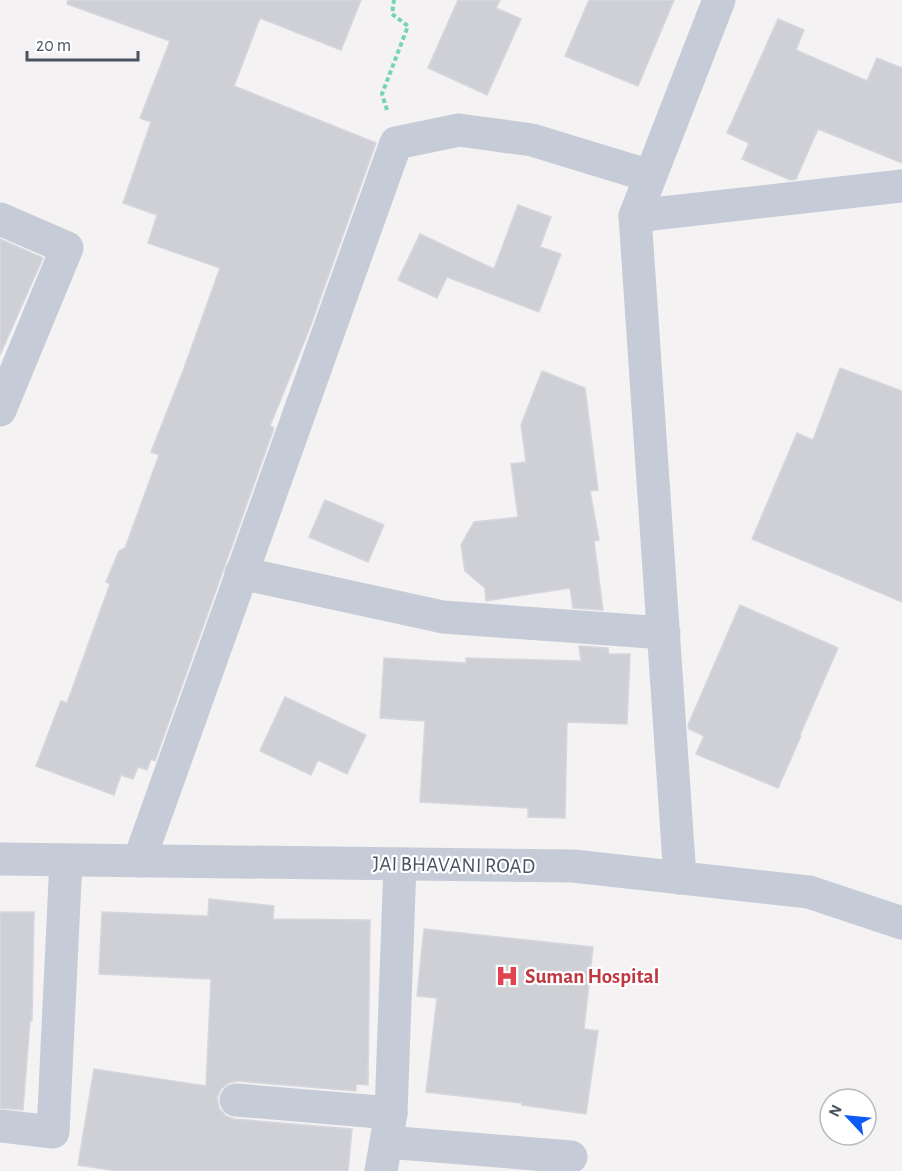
<svg xmlns="http://www.w3.org/2000/svg" width="902" height="1171" viewBox="0 0 902 1171" font-family="'Alegreya Sans',sans-serif">
<style>
.building{fill:#ced0d6;stroke:#d6d7de;stroke-width:1.5}
.lines{fill:none;stroke-linecap:round;stroke-linejoin:round}
.path{stroke:#74d5ae;stroke-width:4;stroke-dasharray:4.5 3;stroke-linecap:butt}
.minor{stroke:#c5ccd7;stroke-width:33}
.labels{text-anchor:middle;dominant-baseline:central;stroke-width:4.5;stroke-linejoin:round;paint-order:stroke}
.street-label{font-size:21px;fill:#485361;stroke:#fff}
.health-label{font-size:21px;font-weight:bold;fill:#be3a42;stroke:#fff;text-anchor:start}
</style>
<rect width="100%" height="100%" fill="#f4f2f2"/>
<g class="building">
<polygon points="68,0 361,0 341,50 260,18 234,86 376,143 309,330 270,426 274,428 155,761 151,759 147,770 138,767 133,779 121,775 114,795 36,766 61,701 67,703 110,584 106,582 119,551 125,548 159,455 151,452 183,371 220,268 148,243 157,215 123,203 151,122 140,118 170,41 67,4"/>
<polygon points="458,0 500,0 496,8 521,19 487,95 428,68"/>
<polygon points="589,0 674,0 638,86 565,56"/>
<polygon points="778,19 804,30 796,50 867,81 877,58 902,68 902,163 818,129 796,179 790,180 742,159 749,143 727,133"/>
<polygon points="518,205 551,217 540,247 561,254 539,312 447,277 437,298 398,280 420,234 494,269"/>
<polygon points="0,239 43,258 0,355"/>
<polygon points="840,368 902,391 902,602 752,539 797,433 813,440"/>
<polygon points="542,371 585,388 598,490 590,491 599,540 594,541 603,610 573,608 570,588 486,601 485,588 465,571 461,545 474,522 518,517 511,464 526,462 521,425"/>
<polygon points="325,500 384,525 368,562 309,537"/>
<polygon points="740,605 838,648 800,735 801,736 778,788 696,754 704,736 689,729 688,725"/>
<polygon points="579,646 608,648 609,654 630,654 627,724 567,722 565,818 528,817 528,808 420,802 425,721 380,718 384,658 466,663 466,658 581,661"/>
<polygon points="285,697 366,735 347,774 318,760 311,775 260,751"/>
<polygon points="209,899 274,906 273,919 370,920 368,1085 356,1084 356,1091 237,1081 229,1083 221,1089 217,1098 219,1108 226,1116 234,1119 352,1129 348,1171 118,1171 78,1165 94,1069 206,1086 211,979 99,974 102,912 208,916"/>
<polygon points="0,912 34,912 32,1021 30,1021 23,1110 0,1108"/>
<polygon points="424,929 593,947 584,1029 598,1031 586,1114 522,1105 522,1103 426,1092 437,998 417,996"/>
</g>
<g class="lines">
<polyline class="path" points="387,110 382,94 408,26 392,14 394,0"/>
<g class="minor">
<polyline points="635,216 902,186"/>
<polyline points="0,219 67,248 0,410"/>
<polyline points="241,573 443,617 664,633"/>
<polyline points="0,859 573,866 809,892 902,923"/>
<polyline points="139,861 396,143 459,130 532,140 650,176"/>
<polyline points="680,878 635,216 719,0"/>
<polyline points="236,1100 391,1113"/>
<polyline points="0,1126 53,1132 66,860"/>
<polyline points="386,1142 571,1157"/>
<polyline points="381,1171 391,1113 400,864"/>
</g>
</g>
<defs>
<g id="hospital-bare" transform="scale(1.8)"><path d="M-5-5h3v3.5h4V-5h3V5h-3V1.5h-4V5h-3Z" fill="#e0444e" stroke="#fff" stroke-width="2.5" paint-order="stroke"/></g>
</defs>
<g fill-rule="evenodd">
<use href="#hospital-bare" x="507" y="976"/>
</g>
<g class="labels">
<g class="street-label">
<text transform="translate(454 865) rotate(1)">JAI BHAVANI ROAD</text>
</g>
<g class="health-label">
<text x="525" y="976">Suman Hospital</text>
</g>
</g>
<g transform="translate(848 1117) rotate(296)"><circle r="28" fill="#ffffff" stroke="#b6bac0" stroke-width="1.5"/>
<path d="M0-4.5L10 22L0 15L-10 22Z" fill="#0c5af4"/>
<text y="-9" font-size="16" font-weight="bold" text-anchor="middle" fill="#485361">N</text>
</g>
<path d="M27 51v9h111v-9" fill="none" stroke="#485361" stroke-width="3"/>
<text x="36" y="51" font-size="18" fill="#485361" stroke="#ffffff" stroke-width="4.5" paint-order="stroke">20 m</text>
</svg>
